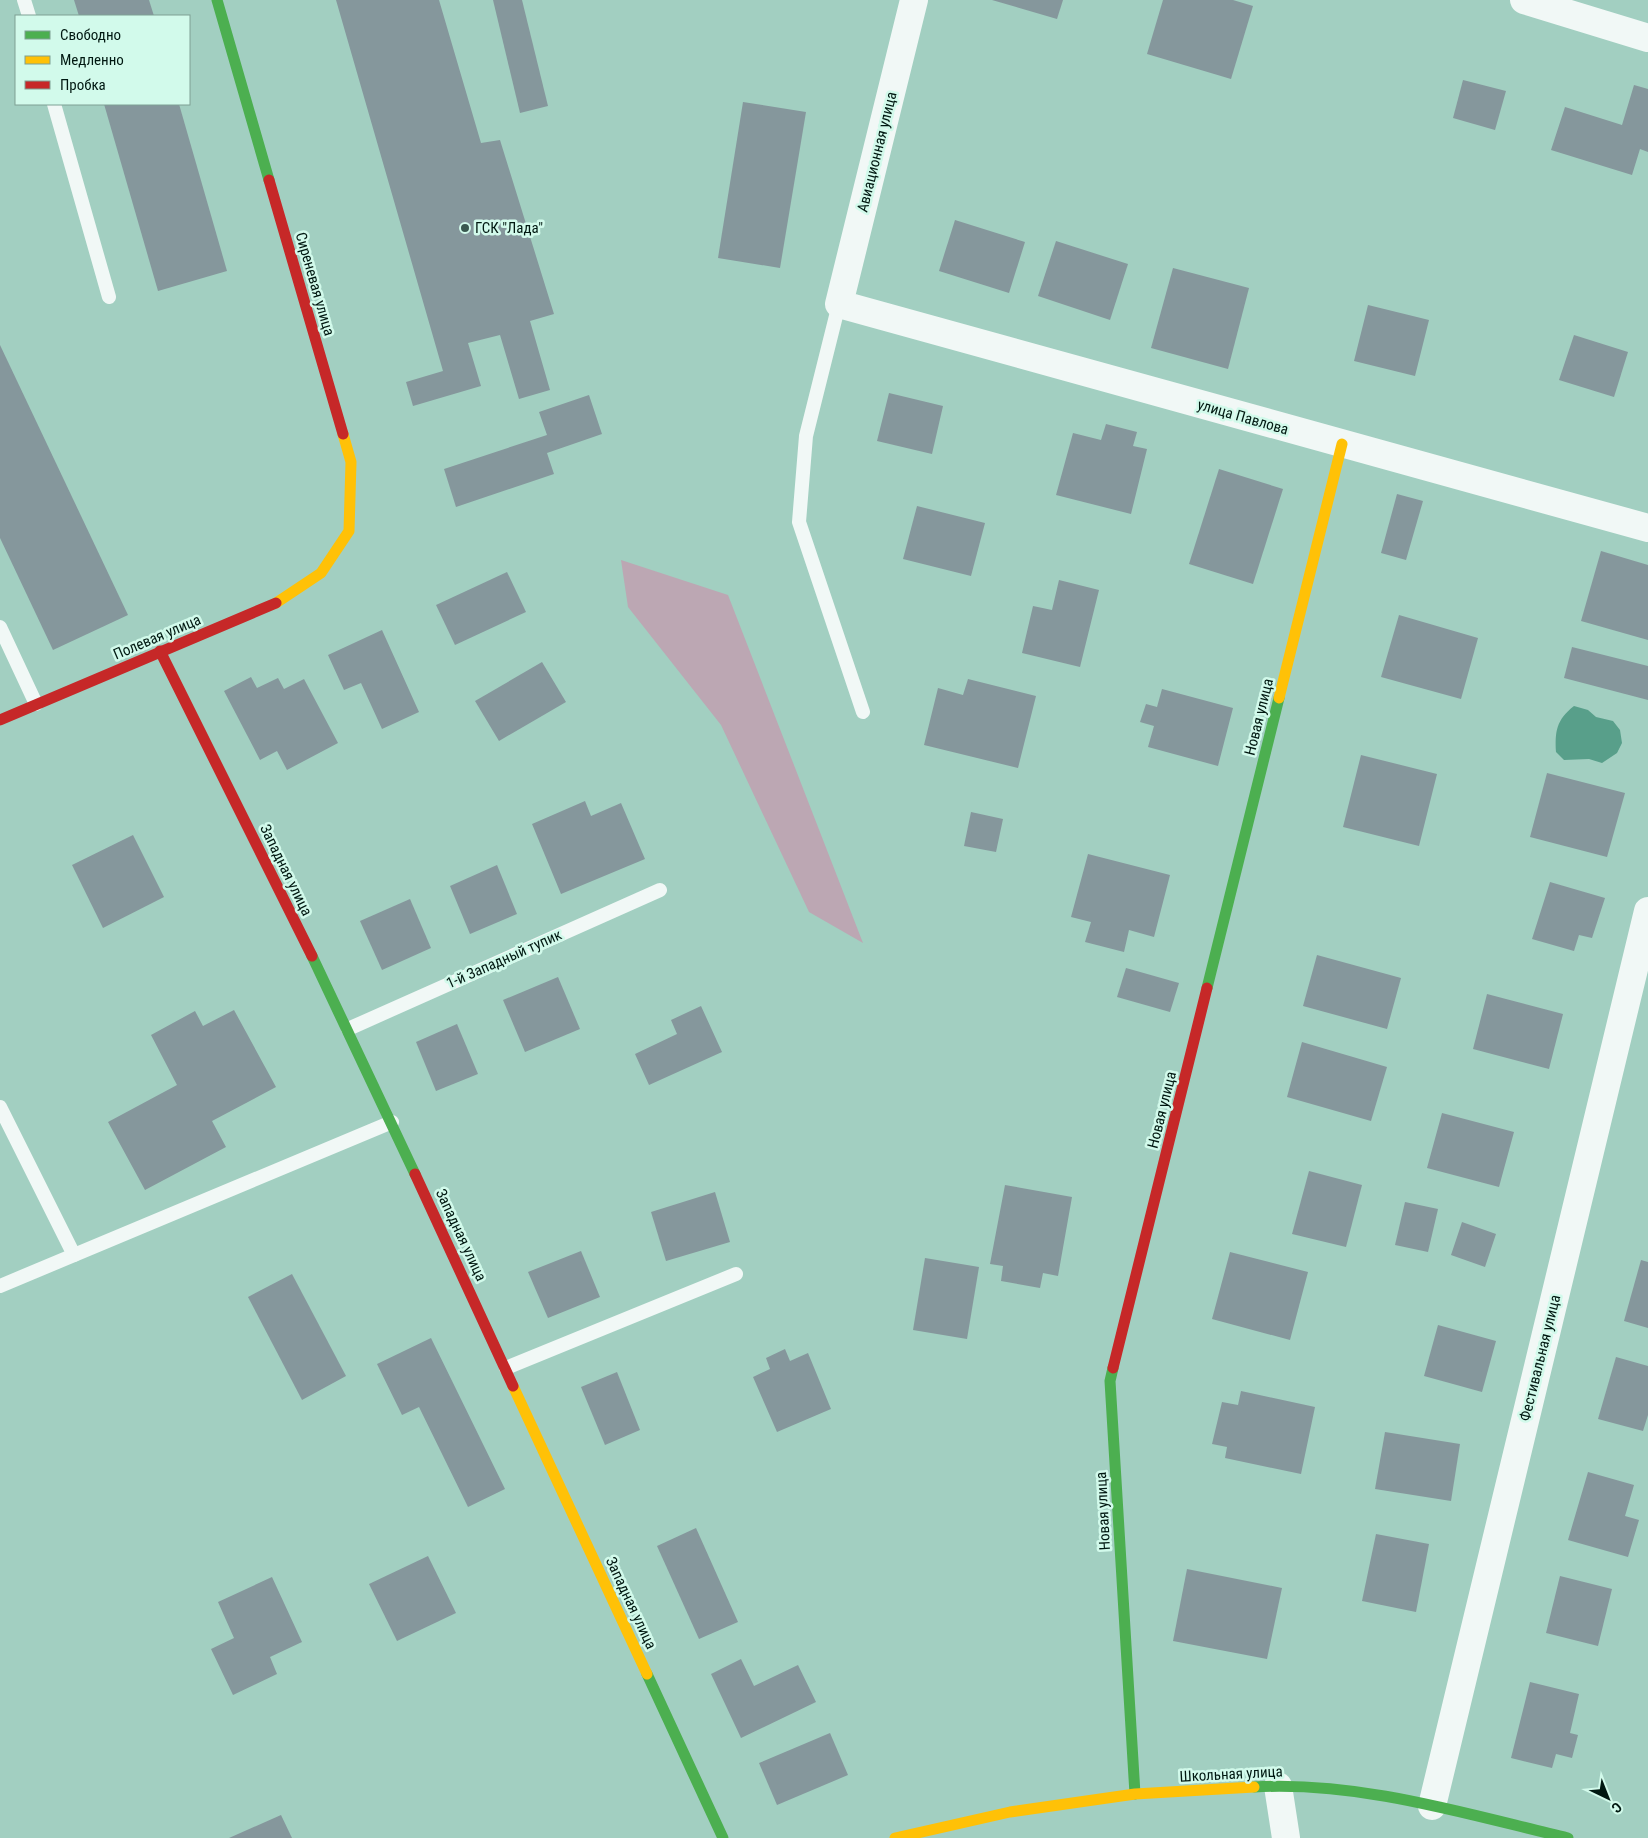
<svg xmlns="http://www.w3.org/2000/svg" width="1648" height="1838" viewBox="0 0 1648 1838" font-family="'Roboto Condensed',sans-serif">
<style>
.green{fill:#bca7b3}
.water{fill:#589f8a}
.building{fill:#85979c}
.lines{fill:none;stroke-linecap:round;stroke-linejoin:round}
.lane{stroke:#f1f8f6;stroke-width:14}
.street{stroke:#f1f8f6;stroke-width:28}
.fast{stroke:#4caf50;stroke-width:11}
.slow{stroke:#ffc107;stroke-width:11}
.jam{stroke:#c62828;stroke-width:11}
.poi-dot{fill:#39584f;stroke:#d2faeb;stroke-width:2}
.labels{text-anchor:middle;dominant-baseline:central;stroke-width:5;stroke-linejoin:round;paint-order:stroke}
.street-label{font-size:15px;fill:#001811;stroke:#d2faeb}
.poi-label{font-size:15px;fill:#001811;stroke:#d2faeb;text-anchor:start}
</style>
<rect width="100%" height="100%" fill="#a2cfc1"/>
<polygon class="green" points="621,560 728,595 863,943 809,912 721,725 628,607"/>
<path class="water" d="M1574 706 1588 710 1596 717 1613 721 1620 730 1622 743 1617 753 1602 763 1589 759 1564 760 1556 752C1555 732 1556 720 1574 706Z"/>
<g class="building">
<polygon points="74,0 149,0 154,16 79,16"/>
<polygon points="336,0 439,0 481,143 500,140 554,314 530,321 550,390 519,399 500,335 468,343 481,386 413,406 406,382 443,371"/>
<polygon points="493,0 522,0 548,106 520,113"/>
<polygon points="992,0 1063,0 1057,19"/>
<polygon points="1163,0 1233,0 1253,6 1231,79 1147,54"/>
<polygon points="1463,80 1506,91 1495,130 1453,118"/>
<polygon points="1634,85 1648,89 1648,152 1640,149 1632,175 1551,150 1565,107 1622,125"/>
<polygon points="743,102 806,112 780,268 718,258"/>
<polygon points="104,104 179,104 227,271 158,291"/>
<polygon points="955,220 1025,242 1009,293 939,271"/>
<polygon points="1056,241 1128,264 1110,320 1038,296"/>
<polygon points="1173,268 1249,288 1228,369 1151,348"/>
<polygon points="1368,305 1429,320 1415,376 1354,361"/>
<polygon points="1574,335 1628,352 1614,397 1559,380"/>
<polygon points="0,345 128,615 53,650 0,538"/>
<polygon points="889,393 943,406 932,454 877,441"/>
<polygon points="589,395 602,434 547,453 554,474 456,507 444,469 547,435 539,412"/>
<polygon points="1106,424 1137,432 1133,446 1147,449 1131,514 1056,495 1073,433 1101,440"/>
<polygon points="1219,469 1283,489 1253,584 1189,564"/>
<polygon points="1397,494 1423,501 1406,560 1381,553"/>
<polygon points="917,506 985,523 971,576 903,559"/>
<polygon points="1601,551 1648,565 1648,640 1581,621"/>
<polygon points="507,572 526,612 455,645 436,605"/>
<polygon points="1059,580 1099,590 1080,667 1022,653 1033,606 1052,610"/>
<polygon points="1399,615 1478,638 1461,699 1381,677"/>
<polygon points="382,630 419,712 382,729 361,683 344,690 328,655"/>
<polygon points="1572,647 1648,666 1648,700 1564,678"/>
<polygon points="542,662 566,702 499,741 475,701"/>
<polygon points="251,677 257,688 278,678 284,689 304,679 338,743 287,770 277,751 260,760 224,691"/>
<polygon points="968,679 1036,696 1018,768 924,745 938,688 963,695"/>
<polygon points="1162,689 1233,708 1218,766 1148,747 1154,726 1140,722 1146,704 1157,707"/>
<polygon points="1361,755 1437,774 1419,846 1343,827"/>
<polygon points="1547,773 1625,793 1607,857 1530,837"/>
<polygon points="585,801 591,816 621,803 645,859 561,894 532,824"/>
<polygon points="971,812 1003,819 996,852 964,846"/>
<polygon points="133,835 164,897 103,928 72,865"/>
<polygon points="1088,854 1170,875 1154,937 1129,930 1124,952 1085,942 1091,922 1071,917"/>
<polygon points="497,865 517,914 470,934 450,886"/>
<polygon points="1550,882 1605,898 1592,938 1579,935 1574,951 1532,939"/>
<polygon points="410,899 431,948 382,970 360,921"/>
<polygon points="1317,955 1401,978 1387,1029 1303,1006"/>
<polygon points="1126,968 1179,983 1170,1012 1117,997"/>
<polygon points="558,977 580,1029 525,1052 503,1000"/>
<polygon points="1487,994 1563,1014 1549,1069 1473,1049"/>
<polygon points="701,1006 722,1052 649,1085 635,1054 677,1034 671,1020"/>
<polygon points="234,1010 276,1087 212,1121 226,1147 145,1190 108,1122 177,1085 151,1035 195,1011 203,1026"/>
<polygon points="457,1024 478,1074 436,1091 416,1042"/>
<polygon points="1302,1042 1387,1067 1371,1121 1287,1097"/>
<polygon points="1442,1113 1514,1132 1499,1187 1427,1168"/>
<polygon points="1309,1171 1362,1185 1346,1247 1292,1234"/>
<polygon points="1005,1185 1072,1197 1058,1276 1043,1273 1040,1288 1001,1281 1003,1266 990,1264"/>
<polygon points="715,1192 730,1242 666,1261 651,1212"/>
<polygon points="1405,1202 1438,1209 1428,1252 1395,1245"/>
<polygon points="1462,1222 1496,1234 1485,1267 1451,1255"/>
<polygon points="581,1251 600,1297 548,1318 528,1272"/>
<polygon points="1230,1252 1308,1272 1290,1340 1212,1319"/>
<polygon points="925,1258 979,1267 967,1339 913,1330"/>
<polygon points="1641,1260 1648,1262 1648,1328 1624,1321"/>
<polygon points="292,1274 346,1376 302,1400 248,1297"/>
<polygon points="1438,1325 1496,1341 1482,1392 1424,1376"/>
<polygon points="431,1338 505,1489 468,1507 419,1407 402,1415 377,1364"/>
<polygon points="785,1349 790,1361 808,1353 831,1409 777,1432 753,1377 770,1369 766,1358"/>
<polygon points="1616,1357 1648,1366 1648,1415 1643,1431 1598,1419"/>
<polygon points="617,1372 640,1430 605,1445 581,1387"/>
<polygon points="1241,1391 1315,1407 1301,1474 1225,1458 1227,1447 1212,1444 1222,1402 1238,1405"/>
<polygon points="1385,1432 1460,1444 1451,1501 1375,1489"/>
<polygon points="1588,1472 1634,1485 1625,1516 1639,1520 1628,1557 1568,1540"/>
<polygon points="696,1528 738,1622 699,1639 657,1546"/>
<polygon points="1376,1534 1429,1544 1416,1612 1362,1601"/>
<polygon points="428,1556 456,1613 397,1641 369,1584"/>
<polygon points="1187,1569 1282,1588 1267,1659 1173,1641"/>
<polygon points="1560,1576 1612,1589 1598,1646 1546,1633"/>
<polygon points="272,1577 302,1642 270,1657 277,1674 233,1695 211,1649 234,1638 218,1602"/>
<polygon points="741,1659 754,1686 798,1665 816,1702 741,1738 711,1674"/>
<polygon points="1530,1682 1579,1694 1570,1733 1578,1735 1572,1758 1556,1754 1552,1768 1511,1758"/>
<polygon points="830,1733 848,1775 777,1805 759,1763"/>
<polygon points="281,1815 292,1838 229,1838"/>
</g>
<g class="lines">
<g class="lane">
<polyline points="24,0 29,16"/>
<polyline points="54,104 109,297"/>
<polyline points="839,304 806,436 799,522 863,712"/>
<polyline points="0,627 36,704"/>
<polyline points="348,1029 660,890"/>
<polyline points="0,1107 74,1255"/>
<polyline points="0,1286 392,1122"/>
<polyline points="506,1368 736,1274"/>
</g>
<g class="street">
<polyline points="914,0 839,304 1648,528"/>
<polyline points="1524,0 1648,38"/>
<polyline points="1278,1786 1286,1838"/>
<polyline points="1432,1806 1648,911"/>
</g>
<g class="fast">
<polyline points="217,0 269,180"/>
<polyline points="312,956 415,1174"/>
<polyline points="1207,988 1279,698"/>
<polyline points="1113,1368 1110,1381 1135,1794"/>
<polyline points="647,1674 723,1838"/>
<path d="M1254 1787C1360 1781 1466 1814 1568 1838"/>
</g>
<g class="slow">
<polyline points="276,603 321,573 349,531 351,462 343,434"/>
<polyline points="1279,698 1342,444"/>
<polyline points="513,1386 647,1674"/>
<polyline points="895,1838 1010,1812 1135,1794 1254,1787"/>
</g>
<g class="jam">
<polyline points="269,180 343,434"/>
<polyline points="160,651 312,956"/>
<polyline points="0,720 276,603"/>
<polyline points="415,1174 513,1386"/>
<polyline points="1113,1368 1207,988"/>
</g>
</g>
<circle class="poi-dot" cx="465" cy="228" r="5"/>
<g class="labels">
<g class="street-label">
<text transform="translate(877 152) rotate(-76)">Авиационная улица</text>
<text transform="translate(315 284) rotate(74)">Сиреневая улица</text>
<text transform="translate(1243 417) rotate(16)">улица Павлова</text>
<text transform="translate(157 637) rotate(-23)">Полевая улица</text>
<text transform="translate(1259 717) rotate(-76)">Новая улица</text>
<text transform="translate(286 870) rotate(64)">Западная улица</text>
<text transform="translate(504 959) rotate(-24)">1-й Западный тупик</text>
<text transform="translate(1162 1110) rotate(-76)">Новая улица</text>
<text transform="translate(461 1235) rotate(65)">Западная улица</text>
<text transform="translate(1540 1358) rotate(-76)">Фестивальная улица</text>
<text transform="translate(1103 1511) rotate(-93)">Новая улица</text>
<text transform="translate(631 1603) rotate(65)">Западная улица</text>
<text transform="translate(1231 1774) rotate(-3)">Школьная улица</text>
</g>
<g class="poi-label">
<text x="475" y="228">ГСК "Лада"</text>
</g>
</g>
<rect x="15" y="15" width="175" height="90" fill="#d2faeb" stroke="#7ea094"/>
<rect x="25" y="31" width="25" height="8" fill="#4caf50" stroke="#7ea094"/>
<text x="60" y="40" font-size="15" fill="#001811">Свободно</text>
<rect x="25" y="56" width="25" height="8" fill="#ffc107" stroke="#7ea094"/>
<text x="60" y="65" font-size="15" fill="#001811">Медленно</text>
<rect x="25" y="81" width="25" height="8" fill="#c62828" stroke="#7ea094"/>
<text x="60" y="90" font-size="15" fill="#001811">Пробка</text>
<g transform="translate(1608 1798) rotate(137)" stroke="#d2faeb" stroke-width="4" paint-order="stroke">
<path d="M0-4L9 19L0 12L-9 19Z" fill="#001811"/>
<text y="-8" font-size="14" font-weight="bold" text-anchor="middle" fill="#001811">С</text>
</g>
</svg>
